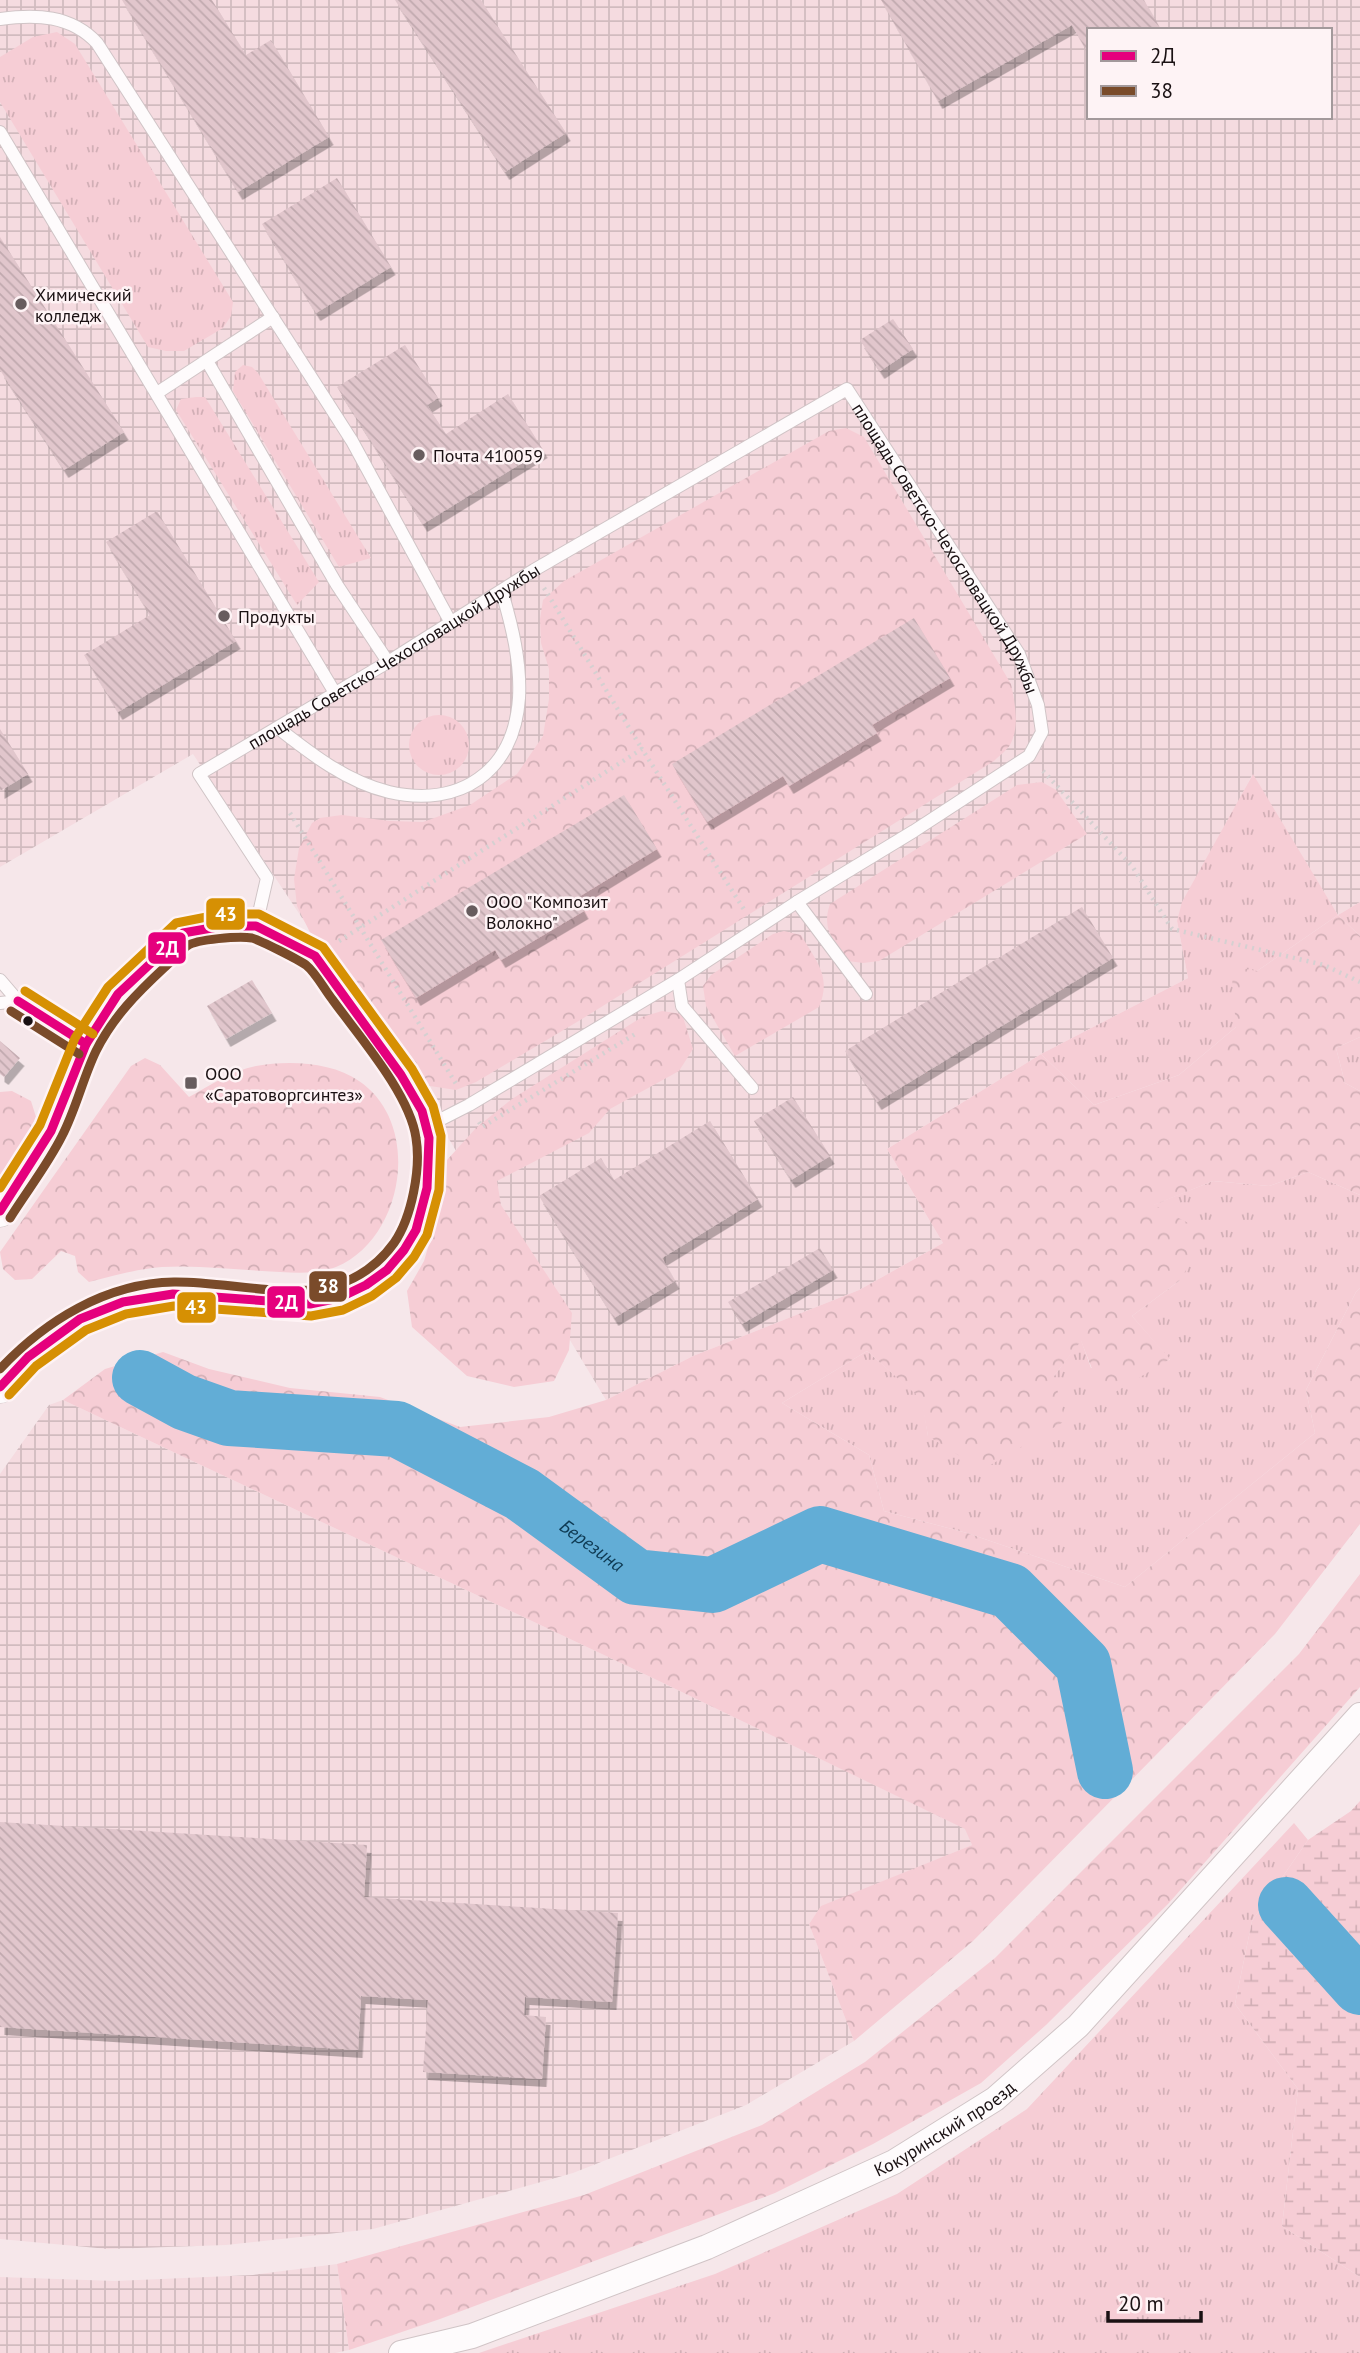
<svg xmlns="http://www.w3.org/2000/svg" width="1360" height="2353" viewBox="0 0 1360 2353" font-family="'PT Sans',sans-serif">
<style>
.industrial{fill:url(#industrial-grid);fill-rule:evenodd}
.grass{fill:url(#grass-tufts)}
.forest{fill:url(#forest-crowns)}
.wetland{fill:url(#wetland-marsh)}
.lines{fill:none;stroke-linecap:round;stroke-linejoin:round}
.river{stroke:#62add6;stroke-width:56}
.building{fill:url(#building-back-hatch);filter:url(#shadow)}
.service-casing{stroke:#d0c4c6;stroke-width:14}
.minor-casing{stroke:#d0c4c6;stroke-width:26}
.tertiary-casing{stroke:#d0c4c6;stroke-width:33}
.path{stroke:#d5d0d1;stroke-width:4.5;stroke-dasharray:2 5;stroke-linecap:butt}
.service{stroke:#fefbfc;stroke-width:12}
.minor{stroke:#fefbfc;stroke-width:24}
.tertiary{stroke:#fefbfc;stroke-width:32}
.bus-1-casing{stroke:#fef3f5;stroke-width:14}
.bus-2-casing{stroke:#fef3f5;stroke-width:14}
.bus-3-casing{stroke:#fef3f5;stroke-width:14}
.bus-1{stroke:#e5007d;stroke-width:9}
.bus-2{stroke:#7a4b2a;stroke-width:9}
.bus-3{stroke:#d69003;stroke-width:9}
.poi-dot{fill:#675c5e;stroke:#fef3f5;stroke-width:2.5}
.bus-dot{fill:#1a1113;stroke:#fef3f5;stroke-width:2.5}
.labels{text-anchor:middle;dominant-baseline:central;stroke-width:5;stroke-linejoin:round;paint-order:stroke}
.poi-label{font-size:18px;fill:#1a1113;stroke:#fef3f5;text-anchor:start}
.street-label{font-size:18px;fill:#1a1113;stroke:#fef3f5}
.water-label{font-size:19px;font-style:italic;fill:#0e3a53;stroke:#fef3f5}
.line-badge{stroke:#fef3f5;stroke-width:2.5}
.badge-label{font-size:19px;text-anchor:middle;font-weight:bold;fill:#fff}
</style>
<defs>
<pattern id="industrial-grid" width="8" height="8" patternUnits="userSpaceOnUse" patternTransform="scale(1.75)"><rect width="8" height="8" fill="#f5dbe0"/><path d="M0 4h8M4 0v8" fill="none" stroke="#d1bbbf"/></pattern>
<pattern id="grass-tufts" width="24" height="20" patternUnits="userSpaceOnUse" patternTransform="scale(1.75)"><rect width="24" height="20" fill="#f6cdd5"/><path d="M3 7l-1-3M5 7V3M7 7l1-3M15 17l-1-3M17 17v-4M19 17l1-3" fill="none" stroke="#d2afb6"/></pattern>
<pattern id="forest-crowns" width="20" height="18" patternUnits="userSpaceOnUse" patternTransform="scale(1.75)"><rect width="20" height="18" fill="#f6cdd5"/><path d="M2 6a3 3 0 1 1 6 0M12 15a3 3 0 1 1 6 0" fill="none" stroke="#d2afb6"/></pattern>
<pattern id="wetland-marsh" width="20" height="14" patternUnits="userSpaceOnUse" patternTransform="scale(1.75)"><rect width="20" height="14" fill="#f6cdd5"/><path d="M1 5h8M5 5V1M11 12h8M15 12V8" fill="none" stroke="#d2afb6"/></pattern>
<pattern id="building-back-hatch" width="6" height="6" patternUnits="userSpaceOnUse" patternTransform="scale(1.75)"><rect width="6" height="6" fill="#e1c6cc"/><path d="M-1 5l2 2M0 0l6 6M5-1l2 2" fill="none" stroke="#c0a9ae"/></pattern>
<filter id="shadow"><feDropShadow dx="4.5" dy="8" stdDeviation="0" flood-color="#0004"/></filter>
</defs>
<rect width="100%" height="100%" fill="#f6e7ea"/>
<g class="industrial">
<path d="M0 0H1360V902L1338 915 1252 775 1177 921 1188 978 1041 1054 887 1149 943 1243 859 1290 693 1356 606 1400 417 1086 324 951 193 754 0 867ZM1089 30H1330V117H1089Z"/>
<polygon points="63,1400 661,1682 966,1829 972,1845 821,1907 809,1924 854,2041 746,2105 573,2173 373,2229 226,2245 108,2249 0,2239 0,1474 49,1405"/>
<polygon points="337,2264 349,2350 335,2353 0,2353 0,2277 115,2281 253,2275"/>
</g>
<g class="grass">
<polygon points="57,32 75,44 233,302 231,316 223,328 184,351 166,351 148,347 0,102 0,57 33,37"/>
<polygon points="243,365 252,367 258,373 371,558 339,567 233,391 235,372"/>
<polygon points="196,397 205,397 319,582 297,605 176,410 181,399"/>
<circle cx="439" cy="745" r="30"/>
<polygon points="1253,774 1338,915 1360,902 1360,936 1338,915 1257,971 1236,1027 1179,1075 1094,1105 1041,1054 1188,978 1177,921 1182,902"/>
<polygon points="1360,1037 1360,1091 1345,1083 1336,1048"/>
<polygon points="1308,1172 1360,1195 1360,1288 1356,1292 1306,1390 1315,1433 1125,1587 967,1533 884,1511 869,1455 782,1403 867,1351 922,1399 928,1436 1054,1376 1081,1340 1091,1368 1170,1360 1132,1316 1179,1281 1153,1205 1213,1181 1269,1186"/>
<polygon points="1294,1823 1308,1840 1252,1921 1235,2004 1298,2089 1282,2226 1360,2277 1360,2353 479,2353 715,2274 897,2194 1027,2109"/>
</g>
<g class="forest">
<path d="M846 428 864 437 1011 684C1015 704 1020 726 1010 745 1006 751 999 756 994 761L582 1019 476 1082 456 1090 430 1086 325 963 297 906 294 879 299 848 312 823 320 818 342 815 390 821 423 822 470 805 517 774 543 736 549 699V669L541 643 540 619 543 600 564 581 829 431Z"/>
<path d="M1042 782 1056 790 1087 834 879 961 863 963 848 961C834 940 821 930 830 904L1017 785Z"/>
<polygon points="1338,915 1360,936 1360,1037 1336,1048 1345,1083 1360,1091 1360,1195 1308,1172 1269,1186 1213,1181 1154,1205 1209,1234 1179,1281 1132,1316 1170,1359 1104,1399 1081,1341 1054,1376 1065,1421 982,1470 928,1436 921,1399 867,1351 782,1403 869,1455 884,1511 967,1533 1125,1587 1315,1433 1306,1390 1356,1292 1360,1288 1360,1524 1275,1634 973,1941 854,2041 809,1924 821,1906 972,1845 965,1829 661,1682 63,1400 105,1369 163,1352 209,1369 290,1388 380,1397 460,1427 549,1417 606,1400 693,1356 859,1290 943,1243 887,1149 1041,1054 1094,1105 1179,1075 1236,1027 1231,966 1257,971"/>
<path d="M784 931 801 935C816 961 832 976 819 1007L735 1056 706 1006 703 986 711 975 773 934Z"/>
<polygon points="662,1011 682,1014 693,1049 679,1071 610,1109 589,1133 497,1181 501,1205 572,1313 569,1350 554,1381 514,1387 467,1376 412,1327 407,1291 424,1261 437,1217 447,1160 476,1128 512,1099 642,1017"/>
<path d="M145 1058 160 1065 189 1097C211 1085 231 1071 256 1066 289 1060 332 1062 359 1081 423 1124 404 1239 336 1267 314 1276 285 1272 262 1271 229 1269 195 1265 162 1267 137 1269 113 1276 89 1282L78 1272 75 1256 61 1251 32 1279 15 1280 3 1269 0 1252 131 1066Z"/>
<polygon points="12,1091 31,1101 36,1117 27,1136 0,1175 0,1092"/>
<polygon points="1360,1574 1360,1687 1168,1904 1046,2025 981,2083 873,2144 775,2193 440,2319 349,2350 337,2264 584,2195 762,2125 865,2062 995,1958 1299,1654"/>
</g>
<polygon class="wetland" points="1360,1801 1360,2277 1282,2226 1298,2089 1235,2004 1252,1921 1308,1840 1351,1811"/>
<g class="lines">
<g class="river">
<path id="s1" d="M140 1378 184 1402 229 1418 397 1429 522 1494 636 1577 713 1585 820 1534 1010 1591 1083 1664 1105 1771"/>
<polyline points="1286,1905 1360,1987"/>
</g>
</g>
<g class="building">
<polygon points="122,0 212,0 246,55 271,40 329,137 238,192"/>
<polygon points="395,0 481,0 566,133 505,172"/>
<polygon points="881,0 1144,0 1161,30 1089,30 1089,55 1072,25 938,101"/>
<polygon points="337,178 391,267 316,313 262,224"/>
<polygon points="0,237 124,432 64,470 0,370"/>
<polygon points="893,319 913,349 880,371 860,340"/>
<polygon points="405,345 438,398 427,405 446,434 508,394 543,450 423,524 337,387"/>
<polygon points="157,511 236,641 118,712 84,655 150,615 106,542"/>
<polygon points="914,618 950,678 872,725 877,733 789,786 783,776 707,822 672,764"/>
<polygon points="0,729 28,774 0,791"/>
<polygon points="624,795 657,849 577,898 584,911 501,960 495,950 416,998 381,940"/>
<polygon points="1082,907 1113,958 877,1102 845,1051"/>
<polygon points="252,980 272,1013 226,1039 207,1006"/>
<polygon points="0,1041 20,1058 4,1077 0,1074"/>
<polygon points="793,1097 830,1156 791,1180 754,1121"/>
<polygon points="710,1121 758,1199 662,1258 675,1281 614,1318 539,1196 601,1158 614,1180"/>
<polygon points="820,1248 833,1270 742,1324 728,1302"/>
<polygon points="0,1822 367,1845 364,1897 618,1913 612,2002 525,1997 524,2015 546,2017 542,2079 423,2072 428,2000 361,1996 358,2050 0,2027"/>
</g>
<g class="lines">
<g class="service-casing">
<g id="service">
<path d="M0 19C36 14 71 15 97 43L352 441 451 623"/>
<polyline points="0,132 335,693"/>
<polyline points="207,361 337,585 388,662"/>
<polyline points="157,393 273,317"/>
<path d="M278 728C311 754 347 782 389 792 460 808 514 772 519 698 521 662 512 626 502 592"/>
<polyline points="797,902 866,994"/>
<path id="s2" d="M256 926 267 878 199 774 388 662 534 570 847 389 1019 654 1038 705 1042 732 1029 756 914 831 797 902 678 980 469 1105 426 1127"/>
<polyline points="0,980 18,1001 86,1044"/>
<polyline points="678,980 682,1006 752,1088"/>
<polyline points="0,1003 18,1001"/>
</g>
</g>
<g class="minor-casing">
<g id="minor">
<path id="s3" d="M401 2353 472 2336 707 2247 894 2162 995 2099 1078 2026 1360 1715"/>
</g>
</g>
<g class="tertiary-casing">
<polyline id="tertiary" points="0,1211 51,1131 86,1044 118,994 183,933 223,926 256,926 315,956 381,1045 401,1075 422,1111 429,1138 427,1188 416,1230 404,1250 387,1270 366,1285 339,1298 310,1304 173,1294 123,1302 80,1319 28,1357 0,1387"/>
</g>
<g class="path">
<polyline points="544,588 642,749"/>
<polyline points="1043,771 1132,866 1172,929 1324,965 1360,982"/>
<polyline points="290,813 458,1087"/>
<polyline points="339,941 642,749 745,911"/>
<polyline points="479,1122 482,1127 637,1033"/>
</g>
<use href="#service" class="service"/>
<use href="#minor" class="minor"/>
<use href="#tertiary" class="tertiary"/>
<g class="bus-1-casing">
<g id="bus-1">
<polyline points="18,1001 86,1044"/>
<polyline points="0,1211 51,1131 86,1044 118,994 183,933 223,926 256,926 315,956 401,1075 422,1111 429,1138 427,1188 416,1230 404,1250 387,1270 366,1285 339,1298 310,1304 173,1294 123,1302 80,1319 28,1357 0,1387"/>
</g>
</g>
<g class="bus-2-casing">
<g id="bus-2">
<polyline points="11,1011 79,1054"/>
<path d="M0 1369C45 1321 106 1283 174 1282 251 1281 339 1319 394 1243 412 1217 421 1168 416 1138 410 1094 358 1035 332 999 324 989 316 973 306 965 299 960 260 940 252 938 239 936 197 939 187 946 179 952 172 961 165 967 137 993 113 1017 96 1051 83 1078 76 1109 62 1136 48 1164 27 1191 10 1218"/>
</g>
</g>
<g class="bus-3-casing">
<g id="bus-3">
<polyline points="25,991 93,1034"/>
<polyline points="0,1188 40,1125 75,1038 108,987 176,923 222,914 259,914 323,947 412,1069 433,1106 441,1136 439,1190 427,1235 414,1257 396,1278 372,1296 343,1310 311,1316 174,1306 126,1314 86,1330 36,1366 9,1395"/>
</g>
</g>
<use href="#bus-1" class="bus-1"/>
<use href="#bus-2" class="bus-2"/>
<use href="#bus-3" class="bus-3"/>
</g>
<g class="poi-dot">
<circle cx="21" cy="304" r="7"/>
<circle cx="419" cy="455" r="7"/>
<circle cx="224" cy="616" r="7"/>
<circle cx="472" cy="911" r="7"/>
<rect x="184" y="1076" width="14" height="14" rx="3.5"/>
</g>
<circle class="bus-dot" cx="28" cy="1021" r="6"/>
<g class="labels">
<g class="poi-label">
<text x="35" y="294">Химический<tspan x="35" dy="21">колледж</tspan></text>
<text x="433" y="455">Почта 410059</text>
<text x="238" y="616">Продукты</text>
<text x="486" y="901">ООО "Композит<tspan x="486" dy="21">Волокно"</tspan></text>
<text x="205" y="1073">ООО<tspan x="205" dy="21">«Саратоворгсинтез»</tspan></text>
</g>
<g class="street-label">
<text stroke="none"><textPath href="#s2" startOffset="1115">площадь Советско-Чехословацкой Дружбы</textPath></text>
<text stroke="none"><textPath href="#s2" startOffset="401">площадь Советско-Чехословацкой Дружбы</textPath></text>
<text stroke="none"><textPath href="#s3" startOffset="590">Кокуринский проезд</textPath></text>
</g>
<g class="water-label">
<text stroke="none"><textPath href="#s1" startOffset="494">Березина</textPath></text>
</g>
</g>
<g class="line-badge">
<rect x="205" y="897" width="41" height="34" rx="7" fill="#d69003"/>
<rect x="147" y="931" width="40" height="34" rx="7" fill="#e5007d"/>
<rect x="308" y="1270" width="40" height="33" rx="7" fill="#7a4b2a"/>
<rect x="266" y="1285" width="40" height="34" rx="7" fill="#e5007d"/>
<rect x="176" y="1291" width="41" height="33" rx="7" fill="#d69003"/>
</g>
<g class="badge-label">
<text x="226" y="921">43</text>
<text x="167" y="955">2Д</text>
<text x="328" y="1293">38</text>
<text x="286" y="1309">2Д</text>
<text x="196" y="1314">43</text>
</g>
<rect x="1087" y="28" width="245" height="91" fill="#fef3f5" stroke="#a3999b" stroke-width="2"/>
<rect x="1101" y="51" width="35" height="10" fill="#e5007d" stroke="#a3999b" stroke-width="2"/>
<text x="1150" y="63" font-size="21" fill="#1a1113">2Д</text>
<rect x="1101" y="86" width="35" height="10" fill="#7a4b2a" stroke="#a3999b" stroke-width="2"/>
<text x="1150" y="98" font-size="21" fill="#1a1113">38</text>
<path d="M1108 2311v10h93v-10" fill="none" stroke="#1a1113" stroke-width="3.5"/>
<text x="1118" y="2311" font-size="21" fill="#1a1113" stroke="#fef3f5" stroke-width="5" paint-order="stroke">20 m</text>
</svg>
